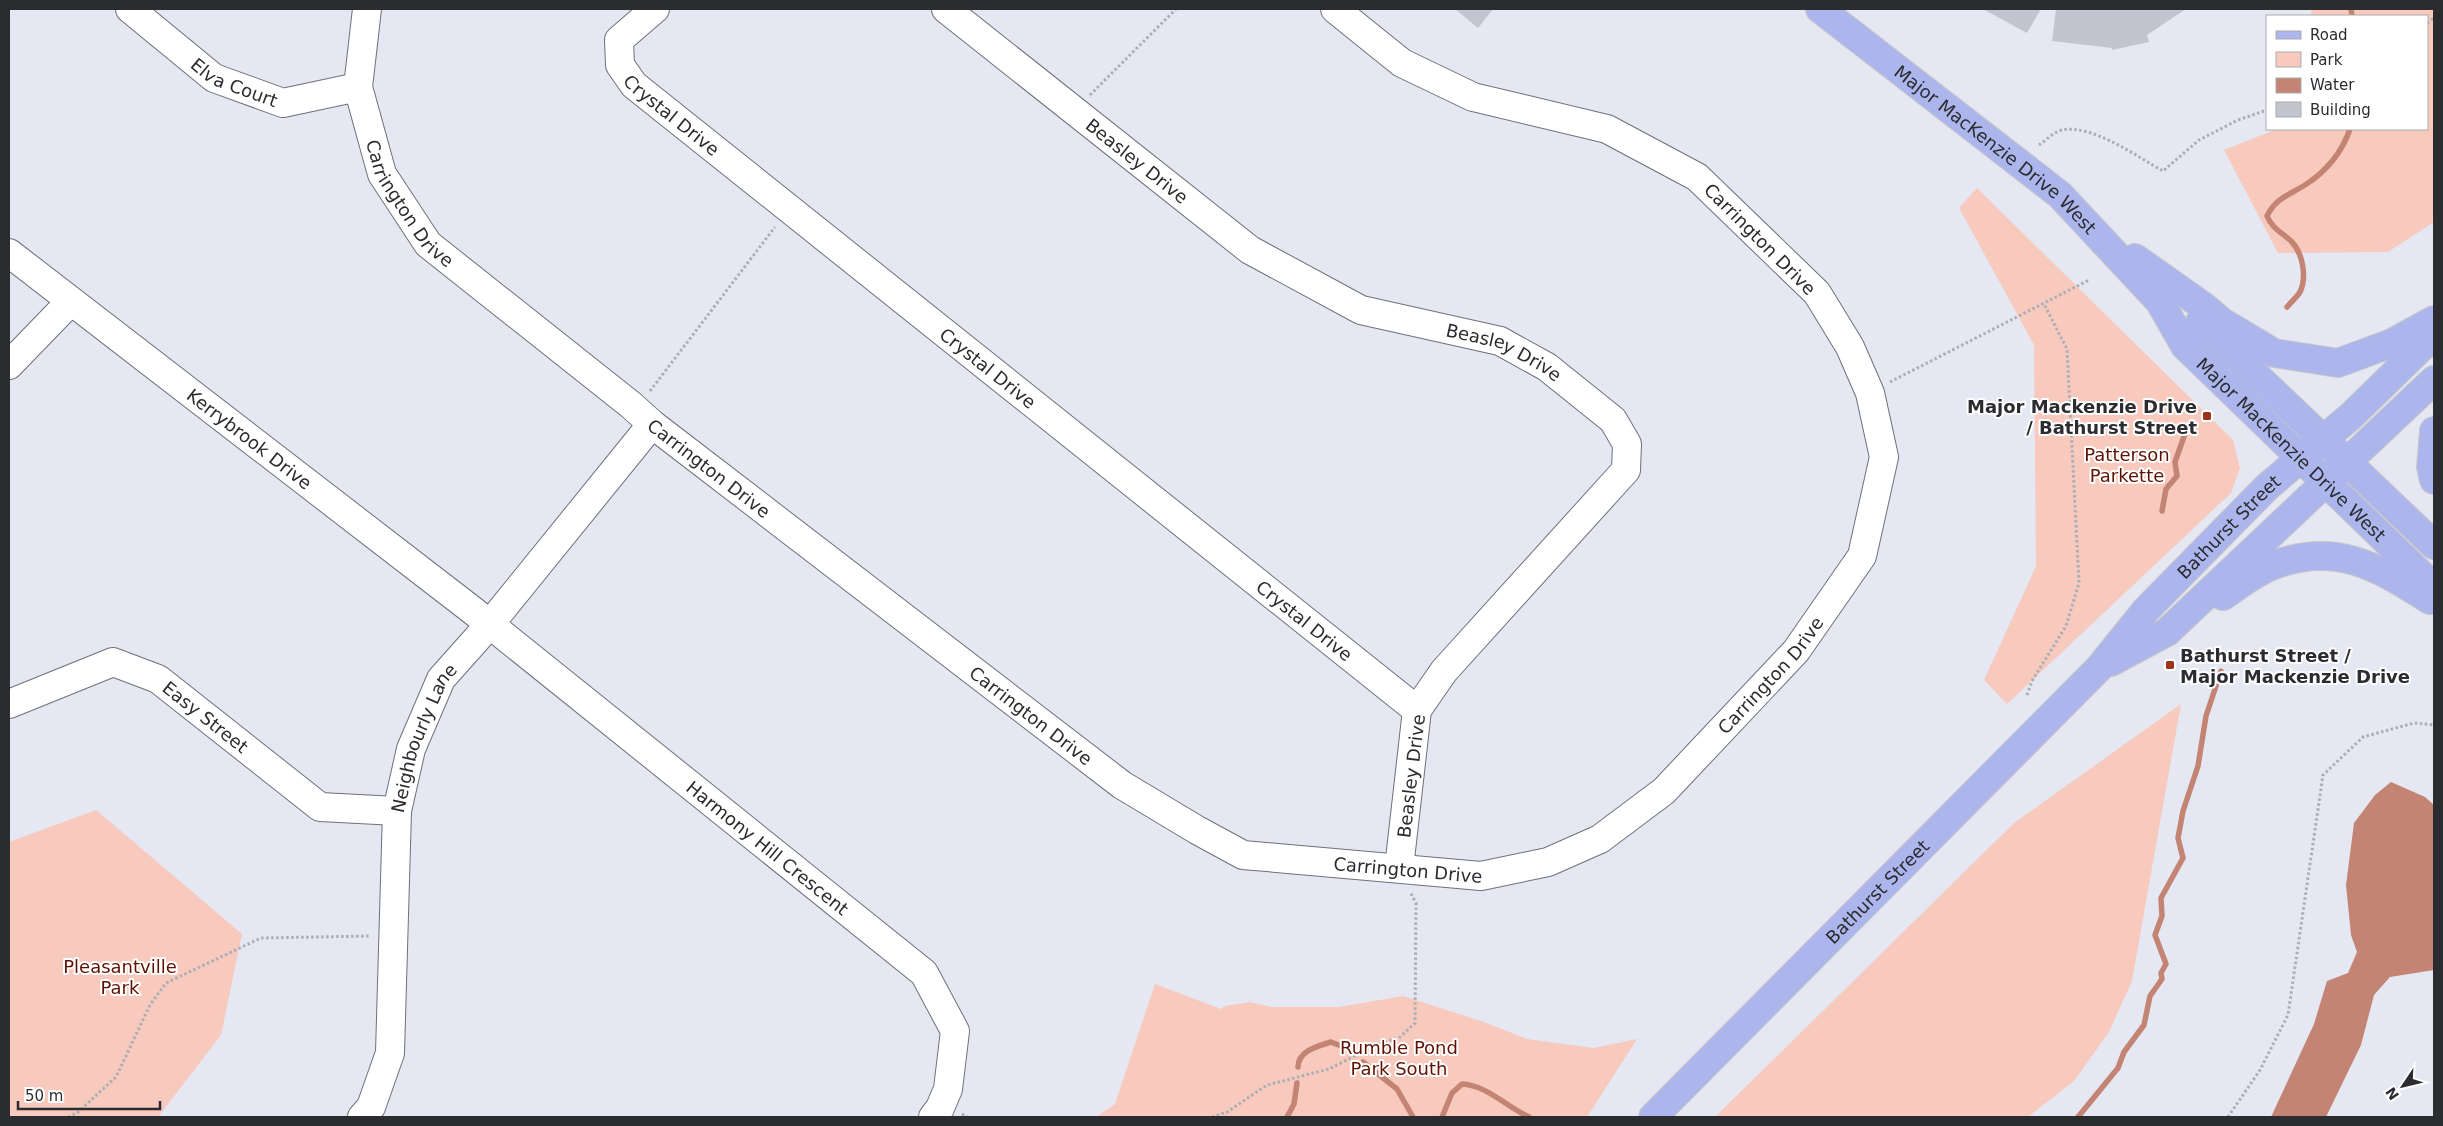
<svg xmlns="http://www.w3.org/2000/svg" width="2443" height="1126" viewBox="0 0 2443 1126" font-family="'DejaVu Sans',sans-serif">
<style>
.green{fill:#f8c9bd}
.water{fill:#c38473}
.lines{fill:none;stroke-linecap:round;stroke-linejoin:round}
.stream{stroke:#c38473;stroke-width:5.5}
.building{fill:#c2c5d0}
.minor-casing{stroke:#6e707a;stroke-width:30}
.major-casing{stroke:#c8c8c9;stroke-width:30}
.path{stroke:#abaeb6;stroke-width:3;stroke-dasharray:2.5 2.5;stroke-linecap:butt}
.minor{stroke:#fff;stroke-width:28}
.major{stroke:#acb6ec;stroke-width:28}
.poi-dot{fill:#9e351b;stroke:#fff;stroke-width:2}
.labels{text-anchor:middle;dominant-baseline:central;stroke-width:4;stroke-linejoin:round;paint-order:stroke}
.street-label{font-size:18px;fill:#2b2c30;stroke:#fff}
.poi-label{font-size:18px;font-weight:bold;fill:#2b2c30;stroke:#fff;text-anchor:end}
.park-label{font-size:18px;fill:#5e1100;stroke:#fff}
</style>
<rect width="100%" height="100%" fill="#e5e8f2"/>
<g class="green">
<polygon points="2312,9 2434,9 2434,222 2388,252 2278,253 2224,150 2277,129 2427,129 2427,16 2310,16"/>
<polygon points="1977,188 2233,440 2240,468 2231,493 2007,704 1984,680 2036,566 2034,345 1959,208"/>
<polygon points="2181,704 2132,981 2109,1032 2074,1081 2028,1117 1715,1117 2014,823"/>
<polygon points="96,810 242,934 221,1035 158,1117 9,1117 9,842"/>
<polygon points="1155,984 1221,1009 1225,1006 1250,1002 1271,1007 1339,1007 1403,996 1481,1021 1527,1039 1594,1048 1637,1039 1587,1117 1096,1117 1115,1104"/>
</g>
<polygon class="water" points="2391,782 2425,797 2434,805 2434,970 2390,977 2374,995 2361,1045 2326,1117 2271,1117 2314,1024 2327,981 2348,973 2357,952 2351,935 2346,885 2354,823 2375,795"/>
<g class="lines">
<g class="stream">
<polyline points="2351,9 2352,16"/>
<path d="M2287 307C2291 302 2297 297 2300 292 2307 277 2303 253 2291 241 2281 232 2272 228 2267 216 2276 198 2289 195 2305 185 2327 171 2342 152 2350 129"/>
<polyline points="2162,511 2166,489 2177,476 2175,462 2187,428"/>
<polyline points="1363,1062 1397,1089 1413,1117"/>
<path d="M1298 1067C1298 1051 1318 1046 1331 1042L1346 1048"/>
<polyline points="1287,1117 1294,1104 1297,1083"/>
<path d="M1442 1117 1452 1093 1462 1084C1486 1085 1507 1107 1529 1117"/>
<polyline points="2078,1117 2118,1068 2124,1052 2144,1025 2150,996 2162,979 2161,973 2166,964 2155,935 2162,916 2161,898 2183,858 2178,838 2183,811 2198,766 2206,716 2221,671"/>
</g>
</g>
<g class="building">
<polygon points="1455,9 1493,9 1478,28"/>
<polygon points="1983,9 2041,9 2027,33"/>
<polygon points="2056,9 2186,9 2147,35 2149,42 2112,50 2112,48 2052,41"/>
</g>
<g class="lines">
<g class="minor-casing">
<g id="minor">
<path id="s1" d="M130 9 214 78 283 103 358 87"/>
<path id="s2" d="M367 9 358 87 382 174 428 244 631 405 652 424 1122 785 1197 830 1243 855 1481 876 1548 862 1600 839 1664 791 1796 651 1862 556 1884 457 1870 393 1850 347 1817 293 1697 177 1607 129 1473 97 1402 63 1335 9"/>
<path id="s3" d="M655 9 619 40 620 65 634 85 1417 710"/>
<path id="s4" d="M946 9 1250 250 1361 310 1500 341 1547 367 1613 420 1627 444 1626 470 1444 671 1417 710 1399 868"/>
<path id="s5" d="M9 253 472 610 924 973 955 1031 948 1089 940 1108 933 1117"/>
<polyline points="9,365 70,302"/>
<path id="s6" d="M9 704 113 662 158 679 320 807 397 811"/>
<path id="s7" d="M362 1117 371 1107 390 1053 397 811 411 749 441 679 490 624 652 424"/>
</g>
</g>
<g class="major-casing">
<g id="major">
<path id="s8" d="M1820 9 2060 195 2160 302 2185 346 2434 587"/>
<polyline points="2135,258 2203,306 2222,322 2274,353 2338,363 2392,343 2434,320"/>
<polyline points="2200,322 2434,545"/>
<polyline points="2434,431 2431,467 2434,480"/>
<path d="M2223 596C2238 586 2253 574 2269 567 2333 540 2377 566 2430 600"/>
<polyline points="2111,662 2167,632 2434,380"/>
<path id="s9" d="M1653 1117 2100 667 2146 610 2267 487 2351 416 2434 335"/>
</g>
</g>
<g class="path">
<polyline points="2427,23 2434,18"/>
<polyline points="1090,95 1176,9"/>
<path d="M2039 145C2046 140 2054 132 2062 130 2092 124 2138 157 2163 171L2199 140 2238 120 2267 110"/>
<polyline points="1890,382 2089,280"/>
<polyline points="650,391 775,227"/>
<polyline points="2027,695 2032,681 2066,626 2079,583 2067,349 2044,304"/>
<polyline points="962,1114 968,1117"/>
<polyline points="68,1117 77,1113 116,1077 150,1005 166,983 261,938 370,936"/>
<polyline points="1212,1117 1227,1112 1267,1085 1329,1069 1378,1044 1399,1038 1415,1023 1416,903 1410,892"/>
<polyline points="2228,1117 2260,1070 2288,1015 2323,775 2363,737 2414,723 2434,725"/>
</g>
<use href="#minor" class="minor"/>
<use href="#major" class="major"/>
</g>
<g class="poi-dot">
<rect x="2202" y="411" width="10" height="10" rx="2.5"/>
<rect x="2165" y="660" width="10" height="10" rx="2.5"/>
</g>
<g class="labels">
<g class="street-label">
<text stroke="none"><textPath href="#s1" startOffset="129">Elva Court</textPath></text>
<text stroke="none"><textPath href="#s3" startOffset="145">Crystal Drive</textPath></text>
<text stroke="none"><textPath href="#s8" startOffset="225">Major MacKenzie Drive West</textPath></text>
<text stroke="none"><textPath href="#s4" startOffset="244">Beasley Drive</textPath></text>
<text stroke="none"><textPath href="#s2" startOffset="208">Carrington Drive</textPath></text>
<text transform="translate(1760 239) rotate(45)">Carrington Drive</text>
<text stroke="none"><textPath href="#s4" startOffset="664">Beasley Drive</textPath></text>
<text stroke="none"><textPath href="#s3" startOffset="550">Crystal Drive</textPath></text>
<text stroke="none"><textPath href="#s5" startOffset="304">Kerrybrook Drive</textPath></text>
<text stroke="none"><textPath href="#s8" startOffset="649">Major MacKenzie Drive West</textPath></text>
<text stroke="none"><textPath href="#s2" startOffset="612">Carrington Drive</textPath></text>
<text stroke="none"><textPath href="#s9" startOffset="825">Bathurst Street</textPath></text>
<text stroke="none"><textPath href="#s3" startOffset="955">Crystal Drive</textPath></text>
<text stroke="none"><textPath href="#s2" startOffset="1874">Carrington Drive</textPath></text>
<text stroke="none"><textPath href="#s2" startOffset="1018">Carrington Drive</textPath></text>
<text stroke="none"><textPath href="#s6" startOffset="221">Easy Street</textPath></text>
<text stroke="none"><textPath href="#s7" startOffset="391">Neighbourly Lane</textPath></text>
<text transform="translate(1411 776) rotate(-83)">Beasley Drive</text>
<text stroke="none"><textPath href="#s5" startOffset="964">Harmony Hill Crescent</textPath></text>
<text stroke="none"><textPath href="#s2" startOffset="1438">Carrington Drive</textPath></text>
<text stroke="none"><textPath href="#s9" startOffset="318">Bathurst Street</textPath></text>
</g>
<g class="poi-label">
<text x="2197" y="406">Major Mackenzie Drive<tspan x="2197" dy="21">/ Bathurst Street</tspan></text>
<text x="2180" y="655" text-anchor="start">Bathurst Street /<tspan x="2180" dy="21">Major Mackenzie Drive</tspan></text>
</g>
<g class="park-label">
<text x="2127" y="454">Patterson<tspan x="2127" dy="21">Parkette</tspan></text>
<text x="120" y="966">Pleasantville<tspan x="120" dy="21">Park</tspan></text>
<text x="1399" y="1047">Rumble Pond<tspan x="1399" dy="21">Park South</tspan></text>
</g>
</g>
<rect width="2443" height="1126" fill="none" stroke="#2b2c30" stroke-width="20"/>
<rect x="2266" y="15" width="162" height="115" fill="#ffffff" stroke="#aaabac"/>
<rect x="2276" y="31" width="25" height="8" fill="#acb6ec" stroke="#aaabac"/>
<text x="2310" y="40" font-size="15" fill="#2b2c30">Road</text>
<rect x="2276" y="52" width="25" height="15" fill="#f8c9bd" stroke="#aaabac"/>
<text x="2310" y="65" font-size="15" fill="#2b2c30">Park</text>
<rect x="2276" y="78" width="25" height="15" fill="#c38473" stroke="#aaabac"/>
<text x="2310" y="90" font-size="15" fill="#2b2c30">Water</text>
<rect x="2276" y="102" width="25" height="15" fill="#c2c5d0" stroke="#aaabac"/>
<text x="2310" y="115" font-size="15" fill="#2b2c30">Building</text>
<g transform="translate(2403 1086) rotate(235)" stroke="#ffffff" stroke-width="4" paint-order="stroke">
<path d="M0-4L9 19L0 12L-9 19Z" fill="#2b2c30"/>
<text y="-8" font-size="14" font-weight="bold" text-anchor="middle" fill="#2b2c30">N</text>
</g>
<path d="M18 1101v8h142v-8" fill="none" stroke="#2b2c30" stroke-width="2.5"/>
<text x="25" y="1101" font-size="15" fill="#2b2c30" stroke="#ffffff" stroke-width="4" paint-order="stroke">50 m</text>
</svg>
